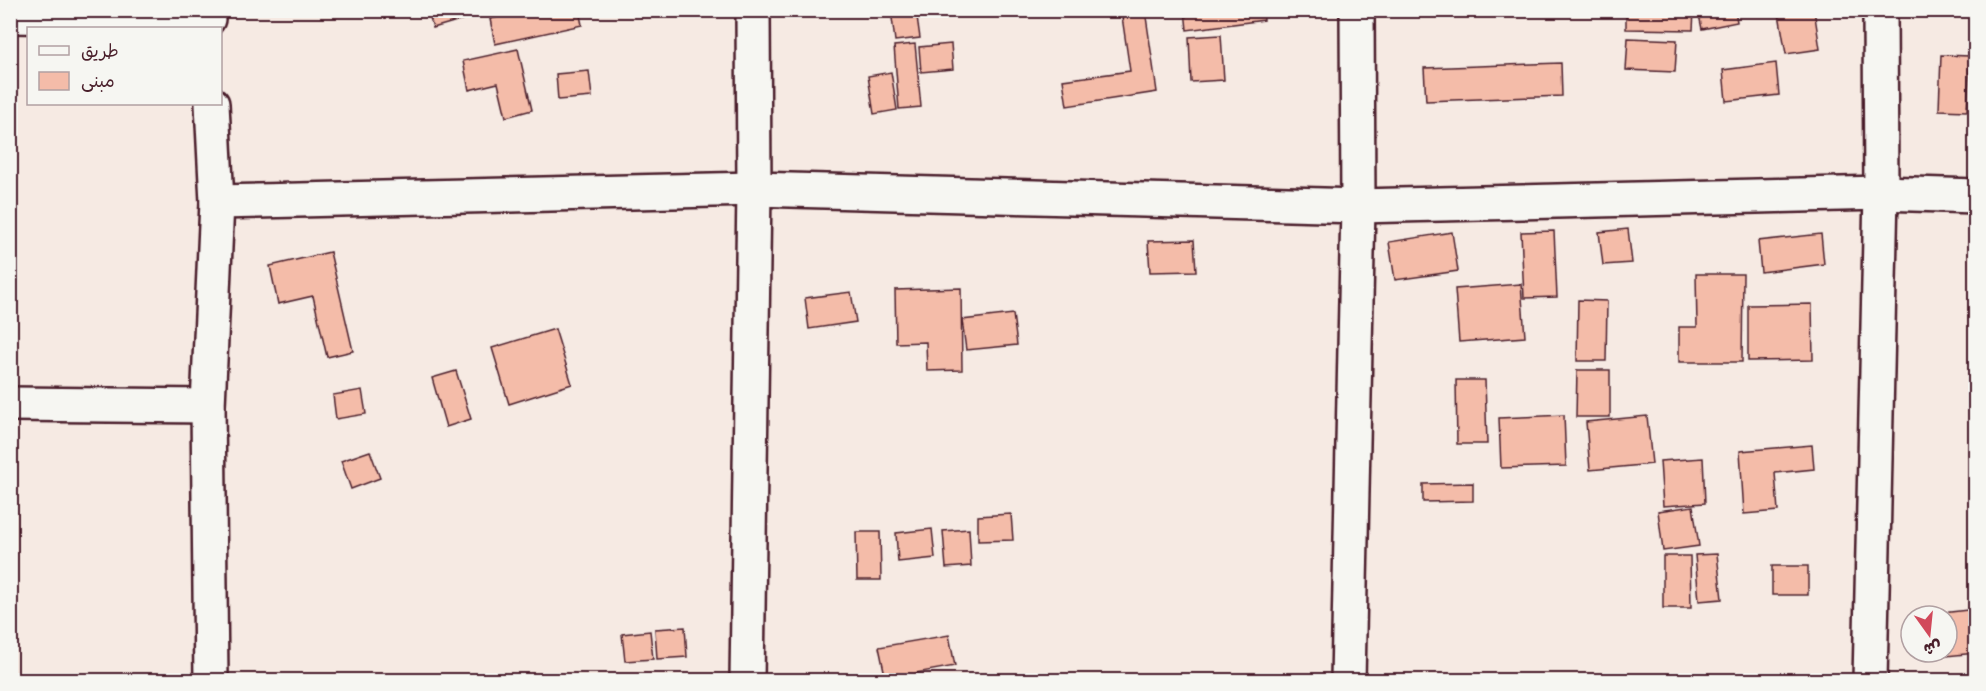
<svg xmlns="http://www.w3.org/2000/svg" width="1986" height="691" viewBox="0 0 1986 691" font-family="'Indie Flower','Playpen Sans Arabic',sans-serif">
<style>
.building{fill:#f4bca9;stroke:#4a1f2b;stroke-width:1.5}
.lines{fill:none;stroke-linecap:round;stroke-linejoin:round}
.minor-casing{stroke:#4a1f2b;stroke-width:38}
.minor{stroke:#f6f6f2;stroke-width:33}
</style>
<rect width="100%" height="100%" fill="#f6eae3"/>
<filter id="ink" filterUnits="userSpaceOnUse"><feTurbulence type="fractalNoise" baseFrequency=".0167" numOctaves="2"/><feDisplacementMap in="SourceGraphic" scale="12" xChannelSelector="R" yChannelSelector="G"/><feConvolveMatrix kernelMatrix="1 2 1 2 8 2 1 2 1" color-interpolation-filters="sRGB"/></filter>
<g filter="url(#ink)">
<g class="building">
<polygon points="428,10 480,10 481,14 433,28"/>
<polygon points="530,10 579,10 582,25 495,44 490,19"/>
<polygon points="891,10 916,10 920,38 895,41"/>
<polygon points="930,10 962,10 963,14 932,19"/>
<polygon points="1121,10 1145,10 1157,92 1067,106 1063,80 1130,71"/>
<polygon points="1185,10 1263,10 1264,20 1187,30"/>
<polygon points="1626,10 1694,10 1693,30 1626,29"/>
<polygon points="1698,10 1735,10 1737,22 1702,29"/>
<polygon points="1798,10 1814,10 1820,49 1786,54 1779,14"/>
<polygon points="1221,35 1224,80 1191,82 1189,37"/>
<polygon points="1628,38 1677,40 1675,72 1626,70"/>
<polygon points="915,44 921,107 899,109 894,46"/>
<polygon points="951,44 953,69 921,72 919,47"/>
<polygon points="518,49 532,110 506,117 498,83 469,90 463,61"/>
<polygon points="1941,55 1970,56 1967,111 1939,110"/>
<polygon points="1561,63 1562,96 1426,101 1424,68"/>
<polygon points="1776,63 1779,95 1726,101 1723,70"/>
<polygon points="589,71 592,97 558,100 556,74"/>
<polygon points="891,72 897,110 874,114 868,76"/>
<polygon points="1628,229 1632,263 1603,265 1599,232"/>
<polygon points="1554,231 1557,297 1524,298 1521,232"/>
<polygon points="1452,232 1458,271 1395,280 1389,242"/>
<polygon points="1821,234 1824,264 1761,272 1758,241"/>
<polygon points="1194,240 1196,271 1150,272 1148,241"/>
<polygon points="330,252 353,351 327,357 313,296 278,304 270,266"/>
<polygon points="1696,274 1743,274 1742,362 1679,362 1679,327 1697,327"/>
<polygon points="1521,284 1525,337 1459,342 1455,289"/>
<polygon points="961,288 962,370 927,371 926,342 896,343 895,290"/>
<polygon points="851,292 856,322 809,329 805,298"/>
<polygon points="1578,300 1607,301 1606,361 1577,361"/>
<polygon points="1812,304 1813,360 1748,361 1748,305"/>
<polygon points="1013,314 1017,345 966,350 962,320"/>
<polygon points="555,329 572,384 509,404 492,348"/>
<polygon points="1577,370 1610,370 1610,417 1576,417"/>
<polygon points="456,371 471,419 446,427 432,378"/>
<polygon points="1456,380 1485,380 1487,444 1457,444"/>
<polygon points="362,390 366,414 336,419 333,395"/>
<polygon points="1564,415 1566,466 1501,468 1499,418"/>
<polygon points="1647,416 1652,464 1590,470 1586,422"/>
<polygon points="1812,445 1814,469 1775,473 1778,511 1744,514 1740,451"/>
<polygon points="370,451 380,478 351,489 341,461"/>
<polygon points="1703,458 1705,503 1663,506 1660,461"/>
<polygon points="1473,483 1473,501 1423,502 1423,484"/>
<polygon points="1693,506 1699,546 1663,551 1658,511"/>
<polygon points="1011,514 1013,540 978,541 978,516"/>
<polygon points="932,529 935,558 898,562 896,533"/>
<polygon points="969,529 971,566 946,568 943,531"/>
<polygon points="856,532 880,532 881,580 857,580"/>
<polygon points="1717,554 1722,599 1699,601 1695,555"/>
<polygon points="1663,556 1690,556 1691,608 1663,608"/>
<rect x="1772" y="566" width="36" height="29"/>
<polygon points="1976,609 1976,653 1946,656 1947,616 1942,616 1942,613"/>
<polygon points="685,627 687,657 657,659 655,629"/>
<polygon points="650,631 653,659 625,661 622,634"/>
<polygon points="949,635 955,666 916,673 917,680 886,680 879,647"/>
</g>
<g class="lines">
<g class="minor-casing">
<g id="minor">
<polyline points="10,16 208,19"/>
<polyline points="217,202 754,189 1358,206 1881,193 1976,196"/>
<polyline points="10,404 208,406"/>
<polyline points="211,680 208,406 217,202 212,104"/>
<polyline points="747,680 754,189 753,10"/>
<polyline points="1348,680 1358,206 1357,10"/>
<polyline points="1870,680 1881,193 1880,10"/>
</g>
</g>
<use href="#minor" class="minor"/>
</g>
</g>
<rect width="1986" height="691" fill="none" stroke="#f6f6f2" stroke-width="36"/>
<rect x="18" y="18" width="1950" height="655" fill="none" stroke="#4a1f2b" stroke-width="2" filter="url(#ink)"/>
<rect x="27" y="27" width="195" height="78" fill="#f6f6f2" stroke="#b1a0a2" stroke-width="1.5"/>
<rect x="39" y="46" width="30" height="9" fill="#f6f6f2" stroke="#b1a0a2" stroke-width="1.5"/>
<text x="81" y="57" font-size="18" fill="#4a1f2b">طريق</text>
<rect x="39" y="72" width="30" height="18" fill="#f4bca9" stroke="#b1a0a2" stroke-width="1.5"/>
<text x="81" y="87" font-size="18" fill="#4a1f2b">مبنى</text>
<g transform="translate(1929 634) rotate(165)"><circle r="28" fill="#f6f6f2" stroke="#b1a0a2" stroke-width="1.5"/>
<path d="M0-4.5L10 22L0 15L-10 22Z" fill="#d1495b"/>
<text y="-9" font-size="16" font-weight="bold" text-anchor="middle" fill="#4a1f2b">ش</text>
</g>
</svg>
